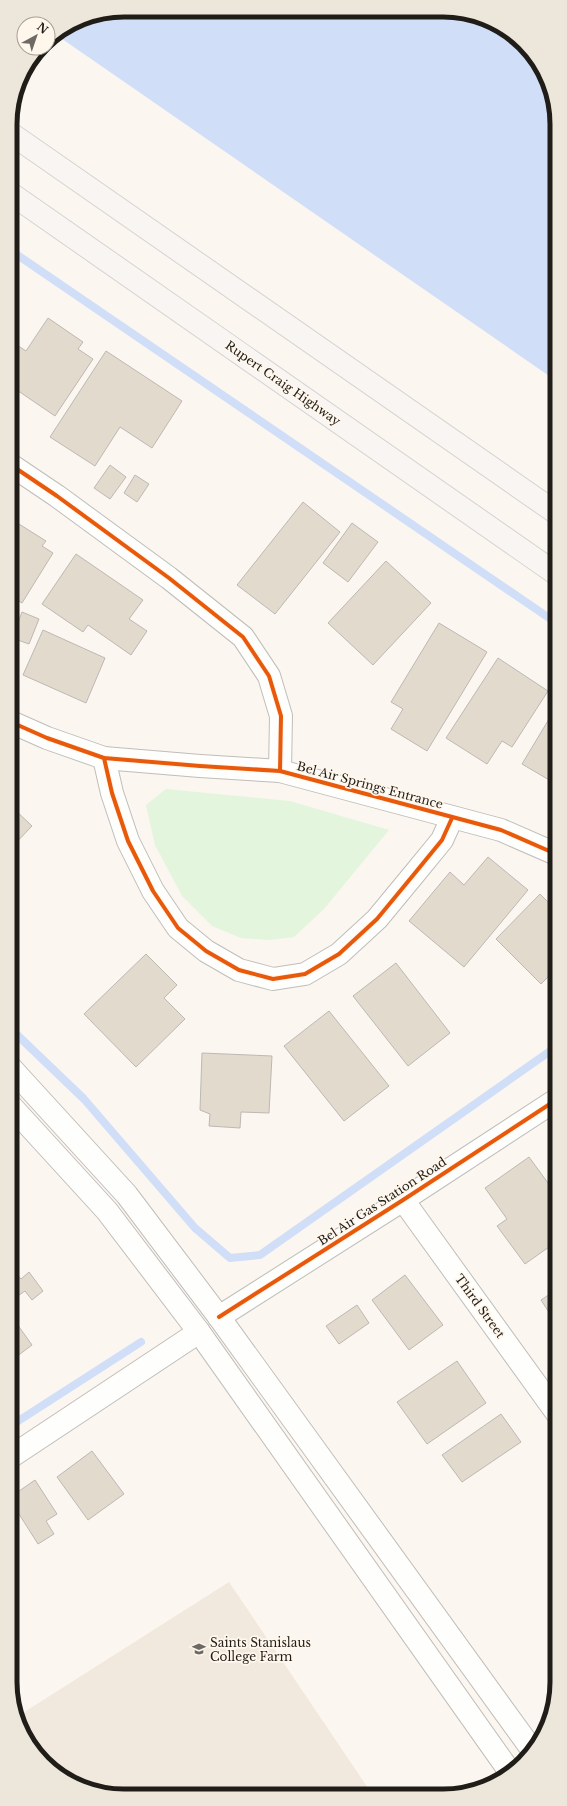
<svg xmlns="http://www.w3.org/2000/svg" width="567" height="1806" viewBox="0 0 567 1806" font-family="'Libre Baskerville',serif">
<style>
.built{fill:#f2e9de}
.green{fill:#e3f5dd}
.water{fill:#d0def8}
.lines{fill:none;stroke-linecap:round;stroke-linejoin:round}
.stream{stroke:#d0def8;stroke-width:8}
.building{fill:#e3dace;stroke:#bcb8b4}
.minor-casing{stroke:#c1bdb9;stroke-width:24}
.secondary-casing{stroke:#c1bdb9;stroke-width:24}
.primary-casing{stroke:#d5d3d0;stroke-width:24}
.minor{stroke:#fefefd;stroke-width:22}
.secondary{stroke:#fefefd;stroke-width:22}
.primary{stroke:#f9f5f3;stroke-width:22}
.cycleway-casing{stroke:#fff7ec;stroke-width:6}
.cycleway{stroke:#e8590c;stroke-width:4}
.labels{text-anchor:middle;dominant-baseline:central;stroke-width:3.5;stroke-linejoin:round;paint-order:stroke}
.street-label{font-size:12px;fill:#201d19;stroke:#fff7ec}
.poi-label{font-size:12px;fill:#201d19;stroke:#fff7ec;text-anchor:start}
.rim{fill:none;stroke:#201d19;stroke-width:5}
</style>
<rect width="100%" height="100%" fill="#fbf6f0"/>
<polygon class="built" points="229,1582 372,1794 102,1794 43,1763 18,1716"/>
<polygon class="green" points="166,789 290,801 389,830 324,909 294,937 270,940 241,938 212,926 182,896 155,845 146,805"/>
<polygon class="water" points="124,10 466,12 524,43 555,102 555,380 55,34 80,19"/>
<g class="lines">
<g class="stream">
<polyline points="10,250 555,622"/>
<polyline points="11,1029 84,1099 195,1228 230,1258 260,1255 556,1047"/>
<polyline points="12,1425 141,1342"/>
</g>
</g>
<g class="building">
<polygon points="48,318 83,342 78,349 93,359 55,416 11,386 11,370 16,362 11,359 11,347 14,343 26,351"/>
<polygon points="106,351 182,401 152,448 120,427 95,466 50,437"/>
<polygon points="110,465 126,477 110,499 94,488"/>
<polygon points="135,475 149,484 137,502 124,493"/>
<polygon points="303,502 340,532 275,614 237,585"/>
<polygon points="11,519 46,541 42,546 53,553 22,603 11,596"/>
<polygon points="352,523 378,542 348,582 323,563"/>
<polygon points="76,554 143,600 129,619 147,631 131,655 88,625 83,632 42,604"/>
<polygon points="386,561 431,603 373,665 328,623"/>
<polygon points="11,607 18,610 11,628"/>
<polygon points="22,612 39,619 29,644 12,638"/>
<polygon points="439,623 487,652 427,751 391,729 403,709 391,702"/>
<polygon points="43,630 105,658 86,703 23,675"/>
<polygon points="498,658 548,691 512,747 502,741 487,764 446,738"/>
<polygon points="555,709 556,710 556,784 522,764"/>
<polygon points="11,806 32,826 11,848"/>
<polygon points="488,857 528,890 464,967 409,921 450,872 464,885"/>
<polygon points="540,894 556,910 556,969 541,984 496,939"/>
<polygon points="146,954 177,985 164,998 185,1019 136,1067 84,1014"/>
<polygon points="396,963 450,1033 408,1066 353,996"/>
<polygon points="329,1011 389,1086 344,1121 284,1046"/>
<polygon points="202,1053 272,1056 269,1113 241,1112 240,1128 209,1126 210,1114 200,1110"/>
<polygon points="529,1157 556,1194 556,1242 525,1264 497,1226 507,1219 485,1188"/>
<polygon points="12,1269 21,1279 29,1272 43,1291 32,1300 25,1291 12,1300"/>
<polygon points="405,1275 443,1325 409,1350 372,1300"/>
<polygon points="556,1290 556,1323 541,1300"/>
<polygon points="357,1305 369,1323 339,1344 326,1326"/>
<polygon points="12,1317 32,1345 12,1360"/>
<polygon points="457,1361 486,1403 427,1444 397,1402"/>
<polygon points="501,1414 521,1442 462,1482 442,1455"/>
<polygon points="92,1451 124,1494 88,1520 57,1477"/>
<polygon points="35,1480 57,1514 46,1521 54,1534 38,1544 12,1503 12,1496"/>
</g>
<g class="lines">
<g class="minor-casing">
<g id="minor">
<polyline points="11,465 57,496 169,578 243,637 269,676 281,716 280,771"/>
<polyline points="11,722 47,738 104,758 200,766 280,771 501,830 556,854"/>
<polyline points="104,758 112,793 128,841 153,891 178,928 206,951 239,970 273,979 305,974 339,954 377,919 415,873 442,840 452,818"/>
<polyline points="403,1200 556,1412"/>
<polyline points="219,1317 403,1200 556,1100"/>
<polyline points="12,1456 199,1332"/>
</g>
</g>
<g class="secondary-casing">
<g id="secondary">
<polyline points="11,1068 127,1195 219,1317 533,1751"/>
<polyline points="11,1106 107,1211 199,1332 510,1772"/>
</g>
</g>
<g class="primary-casing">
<g id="primary">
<polyline points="10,133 555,512"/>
<polyline points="10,193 555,573"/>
</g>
</g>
<use href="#minor" class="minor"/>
<use href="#secondary" class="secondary"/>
<use href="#primary" class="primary"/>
<g class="cycleway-casing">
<g id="cycleway">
<polyline points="11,465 57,496 169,578 243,637 269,676 281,716 280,771"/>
<polyline points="11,722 47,738 104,758 200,766 280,771 501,830 556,854"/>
<polyline points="104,758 112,793 128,841 153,891 178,928 206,951 239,970 273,979 305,974 339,954 377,919 415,873 442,840 452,818"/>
<polyline points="219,1317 403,1200 556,1100"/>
</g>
</g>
<use href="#cycleway" class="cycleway"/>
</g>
<defs>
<g id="school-bare" transform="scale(1.08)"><path d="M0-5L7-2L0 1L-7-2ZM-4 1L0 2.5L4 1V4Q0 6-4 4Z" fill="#6d6964" stroke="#fff7ec" stroke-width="2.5" paint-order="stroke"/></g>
</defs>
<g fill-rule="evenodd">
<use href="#school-bare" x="199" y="1649"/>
</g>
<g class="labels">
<g class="street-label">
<text transform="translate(283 383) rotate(35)">Rupert Craig Highway</text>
<text transform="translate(370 785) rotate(15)">Bel Air Springs Entrance</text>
<text transform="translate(382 1201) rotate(-33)">Bel Air Gas Station Road</text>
<text transform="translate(480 1306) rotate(54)">Third Street</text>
</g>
<g class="poi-label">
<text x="210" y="1642">Saints Stanislaus<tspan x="210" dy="14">College Farm</tspan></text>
</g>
</g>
<path d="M0 0H567V1806H0ZM124 17H443A107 107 0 0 1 550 124V1682A107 107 0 0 1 443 1789H124A107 107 0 0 1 17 1682V124A107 107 0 0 1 124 17Z" fill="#ede6db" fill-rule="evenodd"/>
<path class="rim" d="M124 17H443A107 107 0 0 1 550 124V1682A107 107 0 0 1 443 1789H124A107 107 0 0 1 17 1682V124A107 107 0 0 1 124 17Z"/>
<g transform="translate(36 36) rotate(40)"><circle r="19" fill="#fff7ec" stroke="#a6a098"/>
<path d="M0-3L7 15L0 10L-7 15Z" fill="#6d6964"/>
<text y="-6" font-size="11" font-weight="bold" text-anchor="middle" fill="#201d19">N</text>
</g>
</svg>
